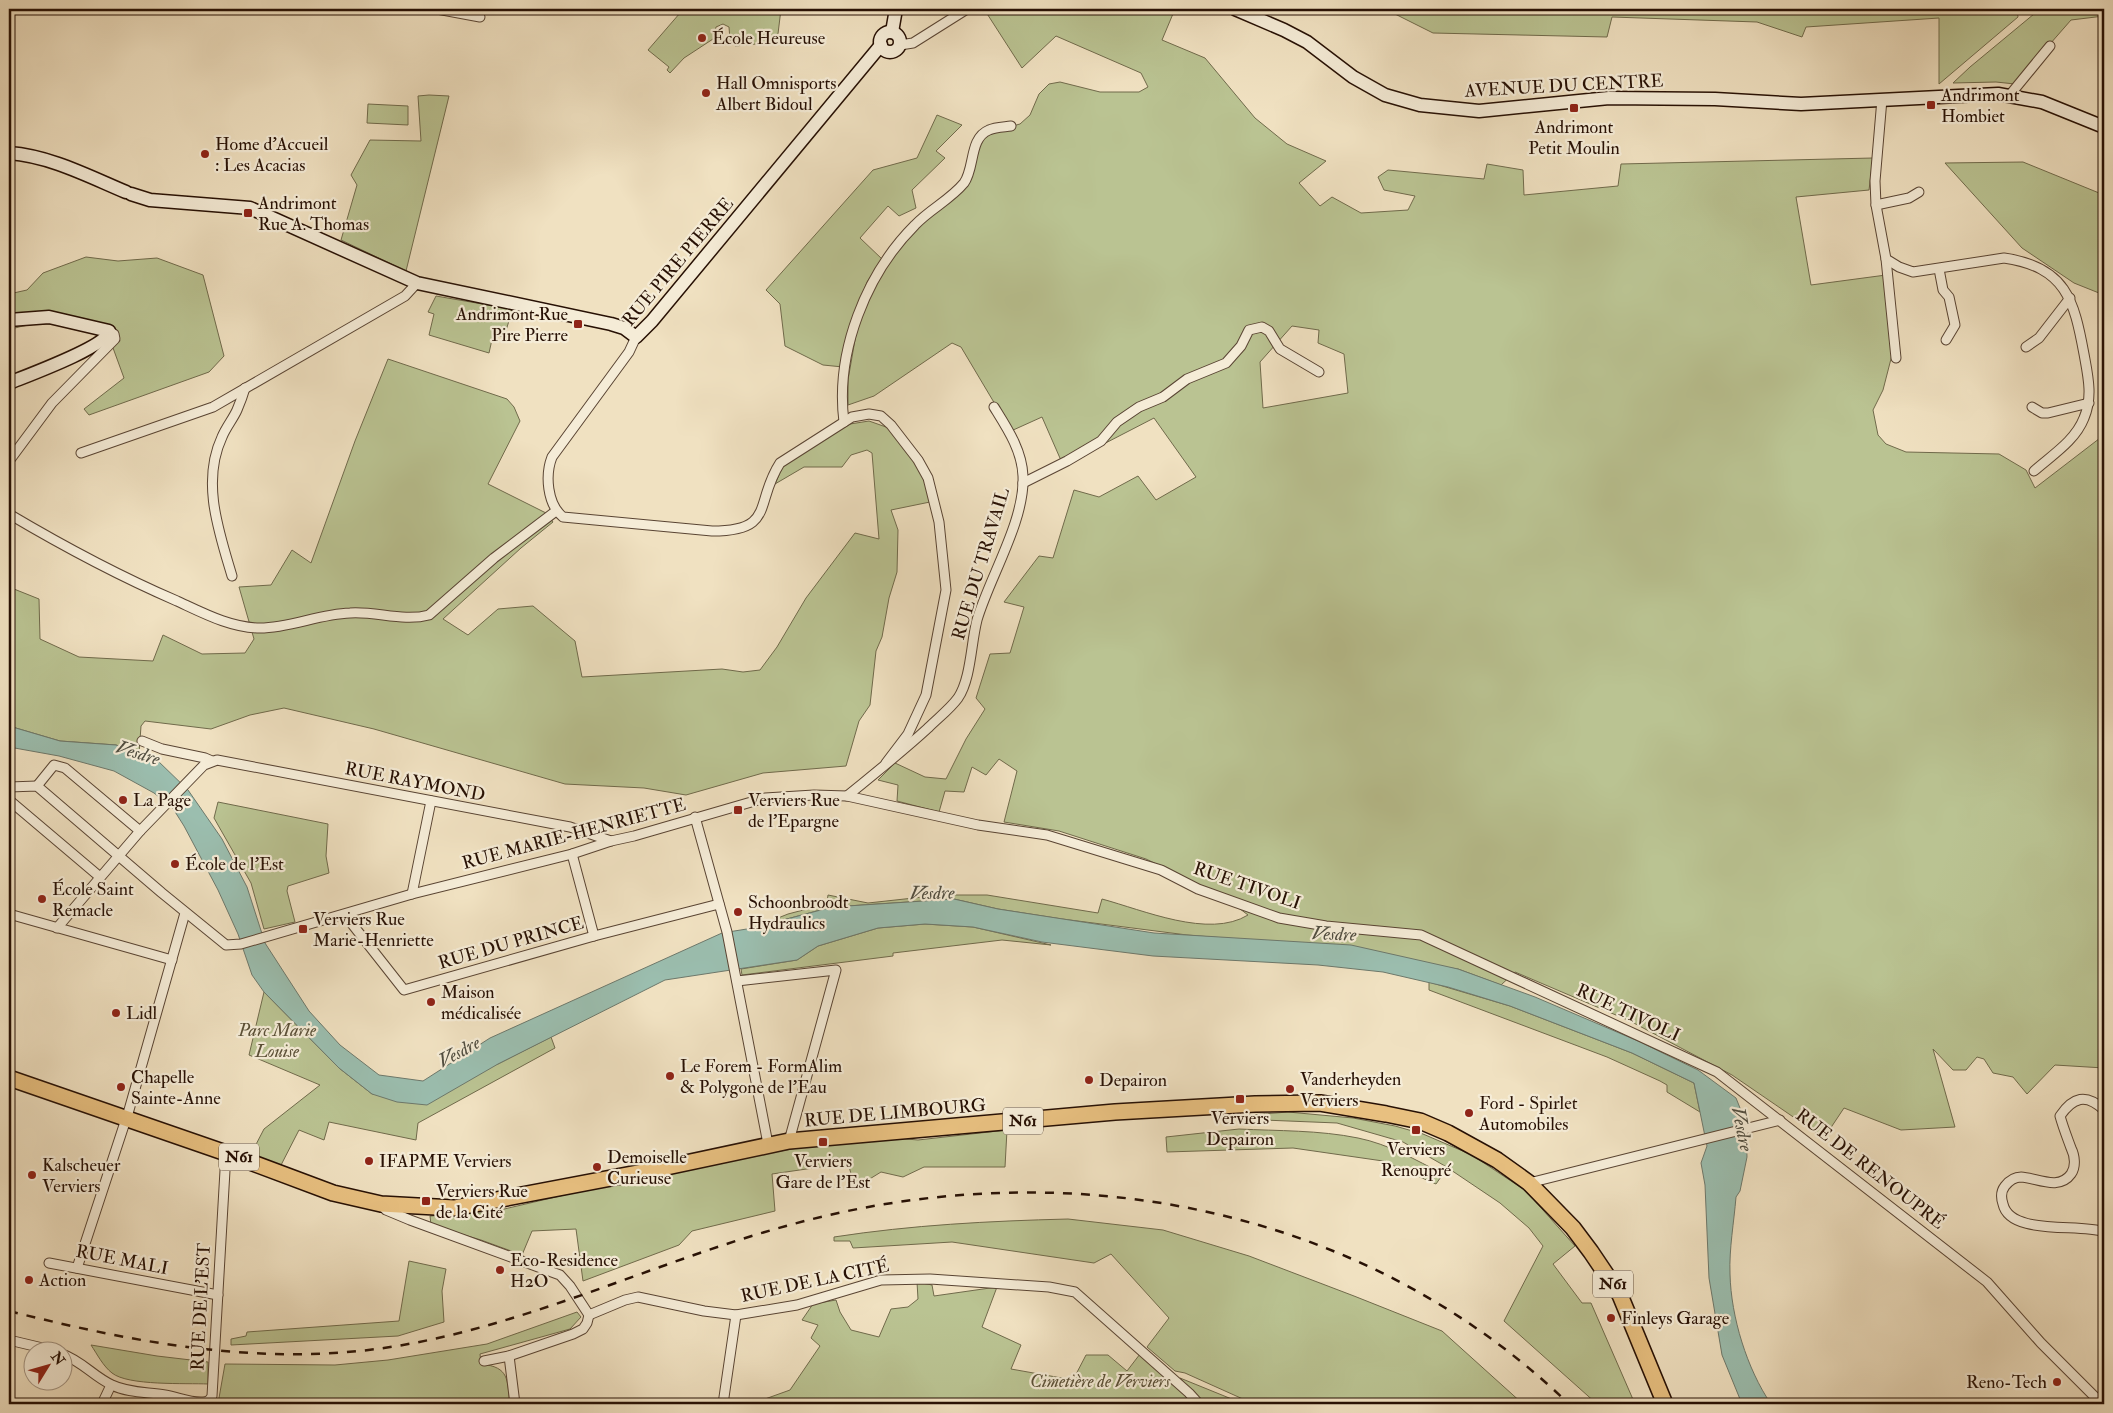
<svg xmlns="http://www.w3.org/2000/svg" width="2113" height="1413" viewBox="0 0 2113 1413" font-family="'IM FELL Double Pica',serif">
<style>
.green{fill:#bac392;stroke:#706a4b;fill-rule:evenodd}
.water{fill:#9bbeaf;stroke:#6d786b}
.lines{fill:none;stroke-linecap:round;stroke-linejoin:round}
.street-casing{stroke:#594433;stroke-width:11}
.secondary-casing{stroke:#271004;stroke-width:15}
.primary-casing{stroke:#271004;stroke-width:18}
.street{stroke:#f5ecd7;stroke-width:9}
.secondary{stroke:#f5ecd7;stroke-width:12}
.primary{stroke:#e8c080;stroke-width:15}
.rail{stroke:#271004;stroke-width:2.5;stroke-dasharray:9 9;stroke-linecap:butt}
.poi-dot{fill:#8f2418;stroke:#f5ecd7;stroke-width:2}
.labels{text-anchor:middle;dominant-baseline:central;stroke-width:4.5;stroke-linejoin:round;paint-order:stroke}
.shield{fill:#f5ecd7;stroke:#655243;stroke-width:1}
.shield-label{font-size:16px;font-weight:bold;fill:#271004}
.poi-label{font-size:18px;fill:#271004;stroke:#f5ecd7;text-anchor:start}
.street-label{font-size:18px;fill:#271004;stroke:#f5ecd7}
.park-label{font-size:18px;font-style:italic;fill:#5a4f36;stroke:#f5ecd7}
.water-label{font-size:19px;font-style:italic;fill:#504d40;stroke:#f5ecd7}
</style>
<rect width="100%" height="100%" fill="#f0e1c1"/>
<filter id="stains"><feTurbulence type="fractalNoise" baseFrequency=".004" numOctaves="4"/><feColorMatrix values="0 0 0 0 .2 0 0 0 0 .09 0 0 0 0 .02 0 0 0 .5 -.17"/></filter>
<radialGradient id="worn" r=".72"><stop offset=".6" stop-color="#630" stop-opacity="0"/><stop offset="1" stop-color="#630" stop-opacity=".3"/></radialGradient>
<g class="green">
<polygon points="707,9 781,9 777,42 735,46 730,40 729,27 723,24 716,27 713,39 684,58 670,73 667,70 669,67 648,50 680,13 686,11 705,14"/>
<path d="M984 9H1090L1103 14 1104 9H1175L1162 40 1205 58 1255 118 1287 144 1326 161 1299 183 1320 206 1332 197 1361 213 1408 210 1415 196 1384 190 1378 177 1388 170 1484 179 1487 164 1523 170 1524 195 1618 186 1621 164 1873 158 1869 190 1796 197 1811 285 1886 275 1893 351 1883 390 1873 410 1878 435 1886 444 1906 452 1999 454 2026 470 2035 488 2104 435V1068L2055 1065 2027 1094 2013 1077 1993 1073 1984 1059 1977 1057 1966 1070H1953L1933 1049 1955 1127 1901 1130 1844 1108 1824 1138 1732 1075 1630 1021 1515 972 1501 985 1458 969 1249 940 1187 935 1062 919 998 909 954 899 832 907 753 928 788 914 811 908 812 900 827 902 828 895 868 903 941 895H987L1098 913 1102 899C1143 910 1209 939 1248 915L1223 896 1146 859 1059 831 1004 822 1017 771 999 759 986 775 972 767 964 792 945 791 939 812 897 801 898 785 878 780 895 763 925 777 946 779 966 739 985 709 976 698 990 654 1010 653 1024 607 1004 602 1039 556 1053 558 1074 490 1099 497 1138 476 1156 500 1196 477 1154 418 1063 465 1042 417 1011 431 961 347 952 343 874 396 848 405V380L856 334 871 290 904 238 955 196 984 137 998 130 1020 124 1030 115 1039 94 1049 84 1060 82 1100 92H1139L1148 87 1141 73 1056 36 1022 68ZM1292 326 1319 330 1318 343 1344 354 1348 393 1263 408 1260 362Z"/>
<polygon points="1385,9 2017,9 2018,17 1939,84 1939,18 1806,27 1802,37 1757,22 1612,17 1607,37 1433,33"/>
<polygon points="2040,9 2104,9 2104,16 2071,20 2015,84 1996,82 1953,83 1970,67"/>
<polygon points="429,95 449,96 406,271 341,240 357,185 351,175 370,140 421,141 418,96"/>
<polygon points="368,104 408,106 408,125 367,123"/>
<polygon points="937,115 962,125 936,151 945,158 912,190 916,208 899,216 888,206 860,238 882,259 867,282 851,324 843,367 823,365 785,346 780,304 766,290 873,170 917,158"/>
<polygon points="2023,162 2104,195 2104,295 2074,283 2022,248 1945,163"/>
<path d="M86 257 118 261 157 258 203 275 224 356 209 372 89 415 84 409 124 378 109 337C73 328 45 317 9 330V294L27 290 43 273Z"/>
<polygon points="436,296 511,309 512,311 504,337 493,335 489,353 429,335 434,314 428,312"/>
<polygon points="388,359 507,399 514,407 520,421 488,484 546,513 553,522 521,548 443,619 468,635 498,609 533,606 575,641 582,677 722,669 743,672 760,670 777,647 806,598 855,533 879,539 872,453 867,450 851,455 842,467 804,467 775,484 784,464 850,424 869,421 886,427 903,444 923,476 930,502 891,510 898,530 897,572 889,598 882,637 876,651 870,705 859,721 846,766 763,773 686,795 644,788 565,784 374,729 284,708 250,715 211,729 145,721 141,726 139,754 116,745 60,741 9,726 9,587 39,599 40,639 79,657 153,661 163,635 202,654 245,653 254,639 239,587 271,585 292,550 311,563 355,441"/>
<polygon points="218,802 328,824 326,856 329,873 288,886 287,891 295,922 264,929 251,883 214,818"/>
<polygon points="925,924 973,927 1051,945 1002,940 893,953 893,956 742,975 741,969 797,960 818,946 878,928"/>
<polygon points="1429,982 1510,1006 1632,1053 1694,1083 1700,1112 1667,1092 1667,1085 1660,1081 1607,1057 1429,990"/>
<polygon points="264,992 339,1068 372,1094 498,1064 551,1037 555,1048 418,1123 416,1140 329,1122 324,1140 299,1130 279,1169 250,1156 264,1129 320,1085 249,1055"/>
<polygon points="1288,1112 1353,1118 1395,1126 1423,1134 1472,1155 1526,1191 1575,1246 1553,1264 1582,1303 1591,1303 1635,1404 1597,1404 1504,1321 1543,1246 1529,1228 1500,1203 1445,1166 1403,1142 1337,1123 1239,1119 1238,1116"/>
<path d="M1239 1129C1278 1131 1319 1130 1358 1138 1388 1144 1416 1160 1443 1174L1436 1184 1383 1161 1293 1148 1167 1152 1166 1137Z"/>
<polygon points="1007,1130 1005,1167 924,1167 903,1177 881,1172 855,1188 848,1163 772,1174 775,1211 692,1231 679,1245 583,1281 576,1229 532,1231 522,1255 481,1240 431,1225 430,1216 479,1213 500,1210 680,1168 798,1148 884,1137 918,1140"/>
<path d="M1068 1219 1163 1230 1249 1256 1354 1296 1442 1331 1523 1404H1254L1185 1373 1175 1371 1147 1347 1169 1318 1111 1254 1094 1263 952 1242 853 1248 850 1241H834V1237C912 1225 989 1221 1068 1219Z"/>
<polygon points="409,1261 446,1269 442,1291 444,1322 398,1336 231,1345 231,1339 246,1336 247,1332 399,1321"/>
<polygon points="917,1282 932,1285 934,1296 997,1287 982,1327 1021,1345 1011,1369 1073,1380 1086,1355 1108,1355 1127,1371 1140,1354 1195,1404 763,1404 765,1399 790,1390 820,1346 811,1338 818,1325 802,1320 813,1304 836,1300 840,1312 851,1330 879,1337 891,1309 908,1307 918,1299"/>
<path d="M577 1312 581 1317 570 1329 480 1354 481 1364C510 1367 507 1380 510 1404H216L219 1398 225 1364 335 1365 388 1360 487 1344Z"/>
<path d="M91 1345 157 1356 208 1362V1384C186 1383 128 1386 112 1373 103 1366 97 1354 91 1345Z"/>
<polygon points="1180,1378 1244,1404 1203,1404"/>
</g>
<path class="water" d="M9 726 60 741 116 745 157 760 188 790 222 839 247 887 265 943 309 1011 340 1045 379 1075 423 1081 490 1038 722 933 753 928 832 907 954 899 998 909 1154 933 1351 945 1458 969 1535 997 1638 1041 1698 1070 1736 1098 1746 1123 1747 1157 1740 1191 1736 1197C1734 1222 1729 1249 1730 1274 1731 1317 1747 1369 1771 1404H1742L1722 1355 1709 1278 1705 1185 1701 1163 1707 1146 1694 1083 1632 1053 1510 1006 1448 987 1383 972 1318 965 1153 956 1042 942 973 927 925 924 878 928 818 946 797 960 665 980 498 1064 427 1105 397 1102 372 1094 339 1068 264 992 252 975 238 934 218 890 184 826 172 807 154 793 114 771 59 756 9 747Z"/>
<g class="lines">
<g class="street-casing">
<g id="street">
<polyline points="437,9 480,17"/>
<polyline points="900,45 913,43 967,9"/>
<polyline points="2009,96 2050,46"/>
<path d="M1882 99 1875 181 1876 205 1886 259 1899 267 1913 272 2004 258C2066 267 2074 300 2084 354 2088 376 2093 397 2084 418 2075 441 2052 455 2034 471"/>
<polyline points="1876,205 1909,198 1919,192"/>
<polyline points="1886,259 1896,358"/>
<polyline points="1939,269 1943,290 1949,297 1955,325 1946,340"/>
<path d="M636 337 629 352 552 457C545 475 547 504 563 517L712 531C776 531 754 503 780 463L852 417 869 414 881 416 891 425 918 460 928 478 939 522 946 590 926 695 908 734 886 763"/>
<polyline points="2026,347 2039,338 2070,298"/>
<polyline points="2032,407 2042,413 2048,413 2089,403"/>
<path d="M844 422C835 352 866 274 915 225 930 209 950 200 964 183 975 168 969 138 989 130 995 127 1004 127 1011 126"/>
<polyline points="81,453 213,407 405,296 417,283"/>
<polyline points="9,461 52,403 115,339 114,334 109,331"/>
<polyline points="1023,483 1067,461 1101,441 1117,422 1139,407 1163,397 1187,379 1226,363 1241,346 1249,330 1262,327 1269,331 1280,349 1319,372"/>
<path d="M9 514C63 546 119 576 177 601 203 613 231 628 260 628 290 628 319 614 350 613 376 611 403 622 429 615L494 558 556 511"/>
<path d="M232 576C219 532 201 482 222 437 226 427 233 419 237 410 240 403 243 395 245 388"/>
<polyline points="142,741 162,749 205,758 212,761"/>
<polyline points="37,786 54,765 65,768 140,831"/>
<polyline points="9,787 37,786 162,893 226,945 241,944 412,894 572,854 611,841 634,836 765,798 814,795 847,796 978,825 1047,835 1161,870 1198,889 1279,918 1326,926 1421,935 1717,1072 1987,1282 2041,1343 2102,1404"/>
<path d="M847 796C874 774 902 752 928 728 938 718 950 709 958 698 971 679 971 643 977 620 990 576 1025 521 1023 476 1022 450 1007 428 994 407"/>
<polyline points="9,800 100,877"/>
<polyline points="695,817 727,932 768,1144"/>
<polyline points="572,854 594,936"/>
<polyline points="412,894 431,801"/>
<polyline points="9,914 172,960"/>
<polyline points="345,915 404,990 594,936 719,904"/>
<polyline points="57,928 140,831 204,765 217,760 570,827 611,841"/>
<polyline points="737,981 836,970 789,1141"/>
<path d="M2104 1110C2086 1093 2073 1097 2060 1116 2063 1127 2067 1137 2071 1148 2075 1156 2076 1167 2071 1174 2059 1191 2037 1178 2021 1177 2014 1177 2009 1181 2005 1186 2001 1191 2001 1198 2003 1204 2010 1236 2080 1223 2104 1232"/>
<polyline points="1529,1183 1780,1120"/>
<polyline points="382,1206 386,1210 410,1220 560,1275 570,1286 589,1315 625,1300 638,1297 704,1311 736,1315 797,1305 881,1280 930,1279 1049,1287 1075,1292 1189,1393 1199,1404"/>
<polyline points="49,1263 218,1295"/>
<polyline points="77,1268 129,1110 185,913"/>
<polyline points="9,1340 51,1350"/>
<path d="M62 1354C82 1361 94 1377 112 1385 128 1393 148 1392 165 1395 178 1397 190 1403 203 1402 208 1402 210 1400 212 1396L226 1153"/>
<polyline points="509,1356 515,1404"/>
<polyline points="484,1361 509,1356 573,1334 583,1329 587,1323 589,1315"/>
<polyline points="102,1404 111,1385"/>
<polyline points="723,1404 736,1315"/>
</g>
</g>
<g class="secondary-casing">
<g id="secondary">
<polyline points="1235,9 1284,30 1307,42 1353,77 1385,95 1420,105 1479,111 1609,98 1715,99 1801,104 1998,94 2042,102 2104,127"/>
<polyline points="892,32 896,9"/>
<circle cx="890" cy="42" r="10"/>
<path d="M9 153C50 156 88 176 126 192"/>
<polyline points="131,194 150,200 250,208 417,283 611,324 624,328 636,337 652,321 881,45"/>
<path d="M9 320 49 317 109 331C106 347 26 376 9 383"/>
</g>
</g>
<g class="primary-casing">
<polyline id="primary" points="9,1078 226,1153 333,1193 381,1204 454,1208 648,1171 789,1141 1115,1112 1255,1104 1320,1103 1386,1114 1420,1121 1448,1133 1497,1160 1529,1183 1573,1228 1591,1252 1620,1295 1665,1404"/>
</g>
<use href="#street" class="street"/>
<use href="#secondary" class="secondary"/>
<use href="#primary" class="primary"/>
<path class="rail" d="M9 1311C132 1342 256 1366 384 1348 523 1328 651 1263 786 1226 1061 1149 1360 1203 1569 1404"/>
</g>
<g class="poi-dot">
<circle cx="702" cy="38" r="5"/>
<circle cx="706" cy="93" r="5"/>
<rect x="1926" y="100" width="10" height="10" rx="2.5"/>
<rect x="1569" y="103" width="10" height="10" rx="2.5"/>
<circle cx="205" cy="154" r="5"/>
<rect x="243" y="208" width="10" height="10" rx="2.5"/>
<rect x="573" y="319" width="10" height="10" rx="2.5"/>
<circle cx="123" cy="800" r="5"/>
<rect x="733" y="805" width="10" height="10" rx="2.5"/>
<circle cx="175" cy="864" r="5"/>
<circle cx="42" cy="899" r="5"/>
<circle cx="738" cy="912" r="5"/>
<rect x="298" y="924" width="10" height="10" rx="2.5"/>
<circle cx="431" cy="1002" r="5"/>
<circle cx="116" cy="1013" r="5"/>
<circle cx="670" cy="1076" r="5"/>
<circle cx="1089" cy="1080" r="5"/>
<circle cx="121" cy="1087" r="5"/>
<circle cx="1290" cy="1089" r="5"/>
<rect x="1235" y="1094" width="10" height="10" rx="2.5"/>
<circle cx="1469" cy="1113" r="5"/>
<rect x="1411" y="1125" width="10" height="10" rx="2.5"/>
<rect x="818" y="1137" width="10" height="10" rx="2.5"/>
<circle cx="369" cy="1161" r="5"/>
<circle cx="597" cy="1167" r="5"/>
<circle cx="32" cy="1175" r="5"/>
<rect x="421" y="1196" width="10" height="10" rx="2.5"/>
<circle cx="500" cy="1270" r="5"/>
<circle cx="29" cy="1280" r="5"/>
<circle cx="1611" cy="1318" r="5"/>
<circle cx="2057" cy="1382" r="5"/>
</g>
<g class="labels">
<g class="shield">
<rect x="1003" y="1107.5" width="40" height="27" rx="4"/>
<rect x="219" y="1143.5" width="40" height="27" rx="4"/>
<rect x="1593" y="1270.5" width="40" height="27" rx="4"/>
</g>
<g class="shield-label">
<text x="1023" y="1121">N61</text>
<text x="239" y="1157">N61</text>
<text x="1613" y="1284">N61</text>
</g>
<g class="poi-label">
<text x="712" y="38">École Heureuse</text>
<text x="716" y="83">Hall Omnisports<tspan x="716" dy="21">Albert Bidoul</tspan></text>
<text x="1941" y="95">Andrimont<tspan x="1941" dy="21">Hombiet</tspan></text>
<text x="1574" y="127" text-anchor="middle">Andrimont<tspan x="1574" dy="21">Petit Moulin</tspan></text>
<text x="215" y="144">Home d'Accueil<tspan x="215" dy="21">: Les Acacias</tspan></text>
<text x="258" y="203">Andrimont<tspan x="258" dy="21">Rue A. Thomas</tspan></text>
<text x="568" y="314" text-anchor="end">Andrimont Rue<tspan x="568" dy="21">Pire Pierre</tspan></text>
<text x="133" y="800">La Page</text>
<text x="748" y="800">Verviers Rue<tspan x="748" dy="21">de l'Epargne</tspan></text>
<text x="185" y="864">École de l'Est</text>
<text x="52" y="889">École Saint<tspan x="52" dy="21">Remacle</tspan></text>
<text x="748" y="902">Schoonbroodt<tspan x="748" dy="21">Hydraulics</tspan></text>
<text x="313" y="919">Verviers Rue<tspan x="313" dy="21">Marie-Henriette</tspan></text>
<text x="441" y="992">Maison<tspan x="441" dy="21">médicalisée</tspan></text>
<text x="126" y="1013">Lidl</text>
<text x="680" y="1066">Le Forem - FormAlim<tspan x="680" dy="21">&amp; Polygone de l'Eau</tspan></text>
<text x="131" y="1077">Chapelle<tspan x="131" dy="21">Sainte-Anne</tspan></text>
<text x="1300" y="1079">Vanderheyden<tspan x="1300" dy="21">Verviers</tspan></text>
<text x="1099" y="1080">Depairon</text>
<text x="1479" y="1103">Ford - Spirlet<tspan x="1479" dy="21">Automobiles</tspan></text>
<text x="1240" y="1118" text-anchor="middle">Verviers<tspan x="1240" dy="21">Depairon</tspan></text>
<text x="1416" y="1149" text-anchor="middle">Verviers<tspan x="1416" dy="21">Renoupré</tspan></text>
<text x="607" y="1157">Demoiselle<tspan x="607" dy="21">Curieuse</tspan></text>
<text x="379" y="1161">IFAPME Verviers</text>
<text x="823" y="1161" text-anchor="middle">Verviers<tspan x="823" dy="21">Gare de l'Est</tspan></text>
<text x="42" y="1165">Kalscheuer<tspan x="42" dy="21">Verviers</tspan></text>
<text x="436" y="1191">Verviers Rue<tspan x="436" dy="21">de la Cité</tspan></text>
<text x="510" y="1260">Eco-Residence<tspan x="510" dy="21">H2O</tspan></text>
<text x="39" y="1280">Action</text>
<text x="1621" y="1318">Finleys Garage</text>
<text x="2047" y="1382" text-anchor="end">Reno-Tech</text>
</g>
<g class="street-label">
<text transform="translate(1564 86) rotate(-3)">AVENUE DU CENTRE</text>
<text transform="translate(678 262) rotate(-50)">RUE PIRE PIERRE</text>
<text transform="translate(981 564) rotate(-73)">RUE DU TRAVAIL</text>
<text transform="translate(415 782) rotate(11)">RUE RAYMOND</text>
<text transform="translate(574 834) rotate(-15)">RUE MARIE-HENRIETTE</text>
<text transform="translate(1247 886) rotate(19)">RUE TIVOLI</text>
<text transform="translate(511 943) rotate(-16)">RUE DU PRINCE</text>
<text transform="translate(1628 1013) rotate(25)">RUE TIVOLI</text>
<text transform="translate(895 1113) rotate(-5)">RUE DE LIMBOURG</text>
<text transform="translate(1870 1169) rotate(38)">RUE DE RENOUPRÉ</text>
<text transform="translate(122 1260) rotate(11)">RUE MALI</text>
<text transform="translate(815 1281) rotate(-12)">RUE DE LA CITÉ</text>
<text transform="translate(201 1307) rotate(-87)">RUE DE L'EST</text>
</g>
<g class="park-label">
<text x="277" y="1030">Parc Marie<tspan x="277" dy="21">Louise</tspan></text>
<text x="1100" y="1381">Cimetière de Verviers</text>
</g>
<g class="water-label">
<text transform="translate(138 753) rotate(17)">Vesdre</text>
<text transform="translate(932 893) rotate(-1)">Vesdre</text>
<text transform="translate(1334 934) rotate(2)">Vesdre</text>
<text transform="translate(459 1052) rotate(-29)">Vesdre</text>
<text transform="translate(1742 1129) rotate(78)">Vesdre</text>
</g>
</g>
<rect width="2113" height="1413" fill="none" stroke="#f0e1c1" stroke-width="30"/>
<rect x="10" y="10" width="2093" height="1393" fill="none" stroke="#271004" stroke-width="2.5"/>
<rect x="15" y="15" width="2083" height="1383" fill="none" stroke="#271004"/>
<g transform="translate(48 1366) rotate(53)"><circle r="24" fill="#f5ecd7" stroke="#a39483"/>
<path d="M0-4L9 19L0 12L-9 19Z" fill="#8f2418"/>
<text y="-8" font-size="14" font-weight="bold" text-anchor="middle" fill="#271004">N</text>
</g>
<rect width="100%" height="100%" filter="url(#stains)"/>
<rect width="100%" height="100%" fill="url(#worn)"/>
</svg>
